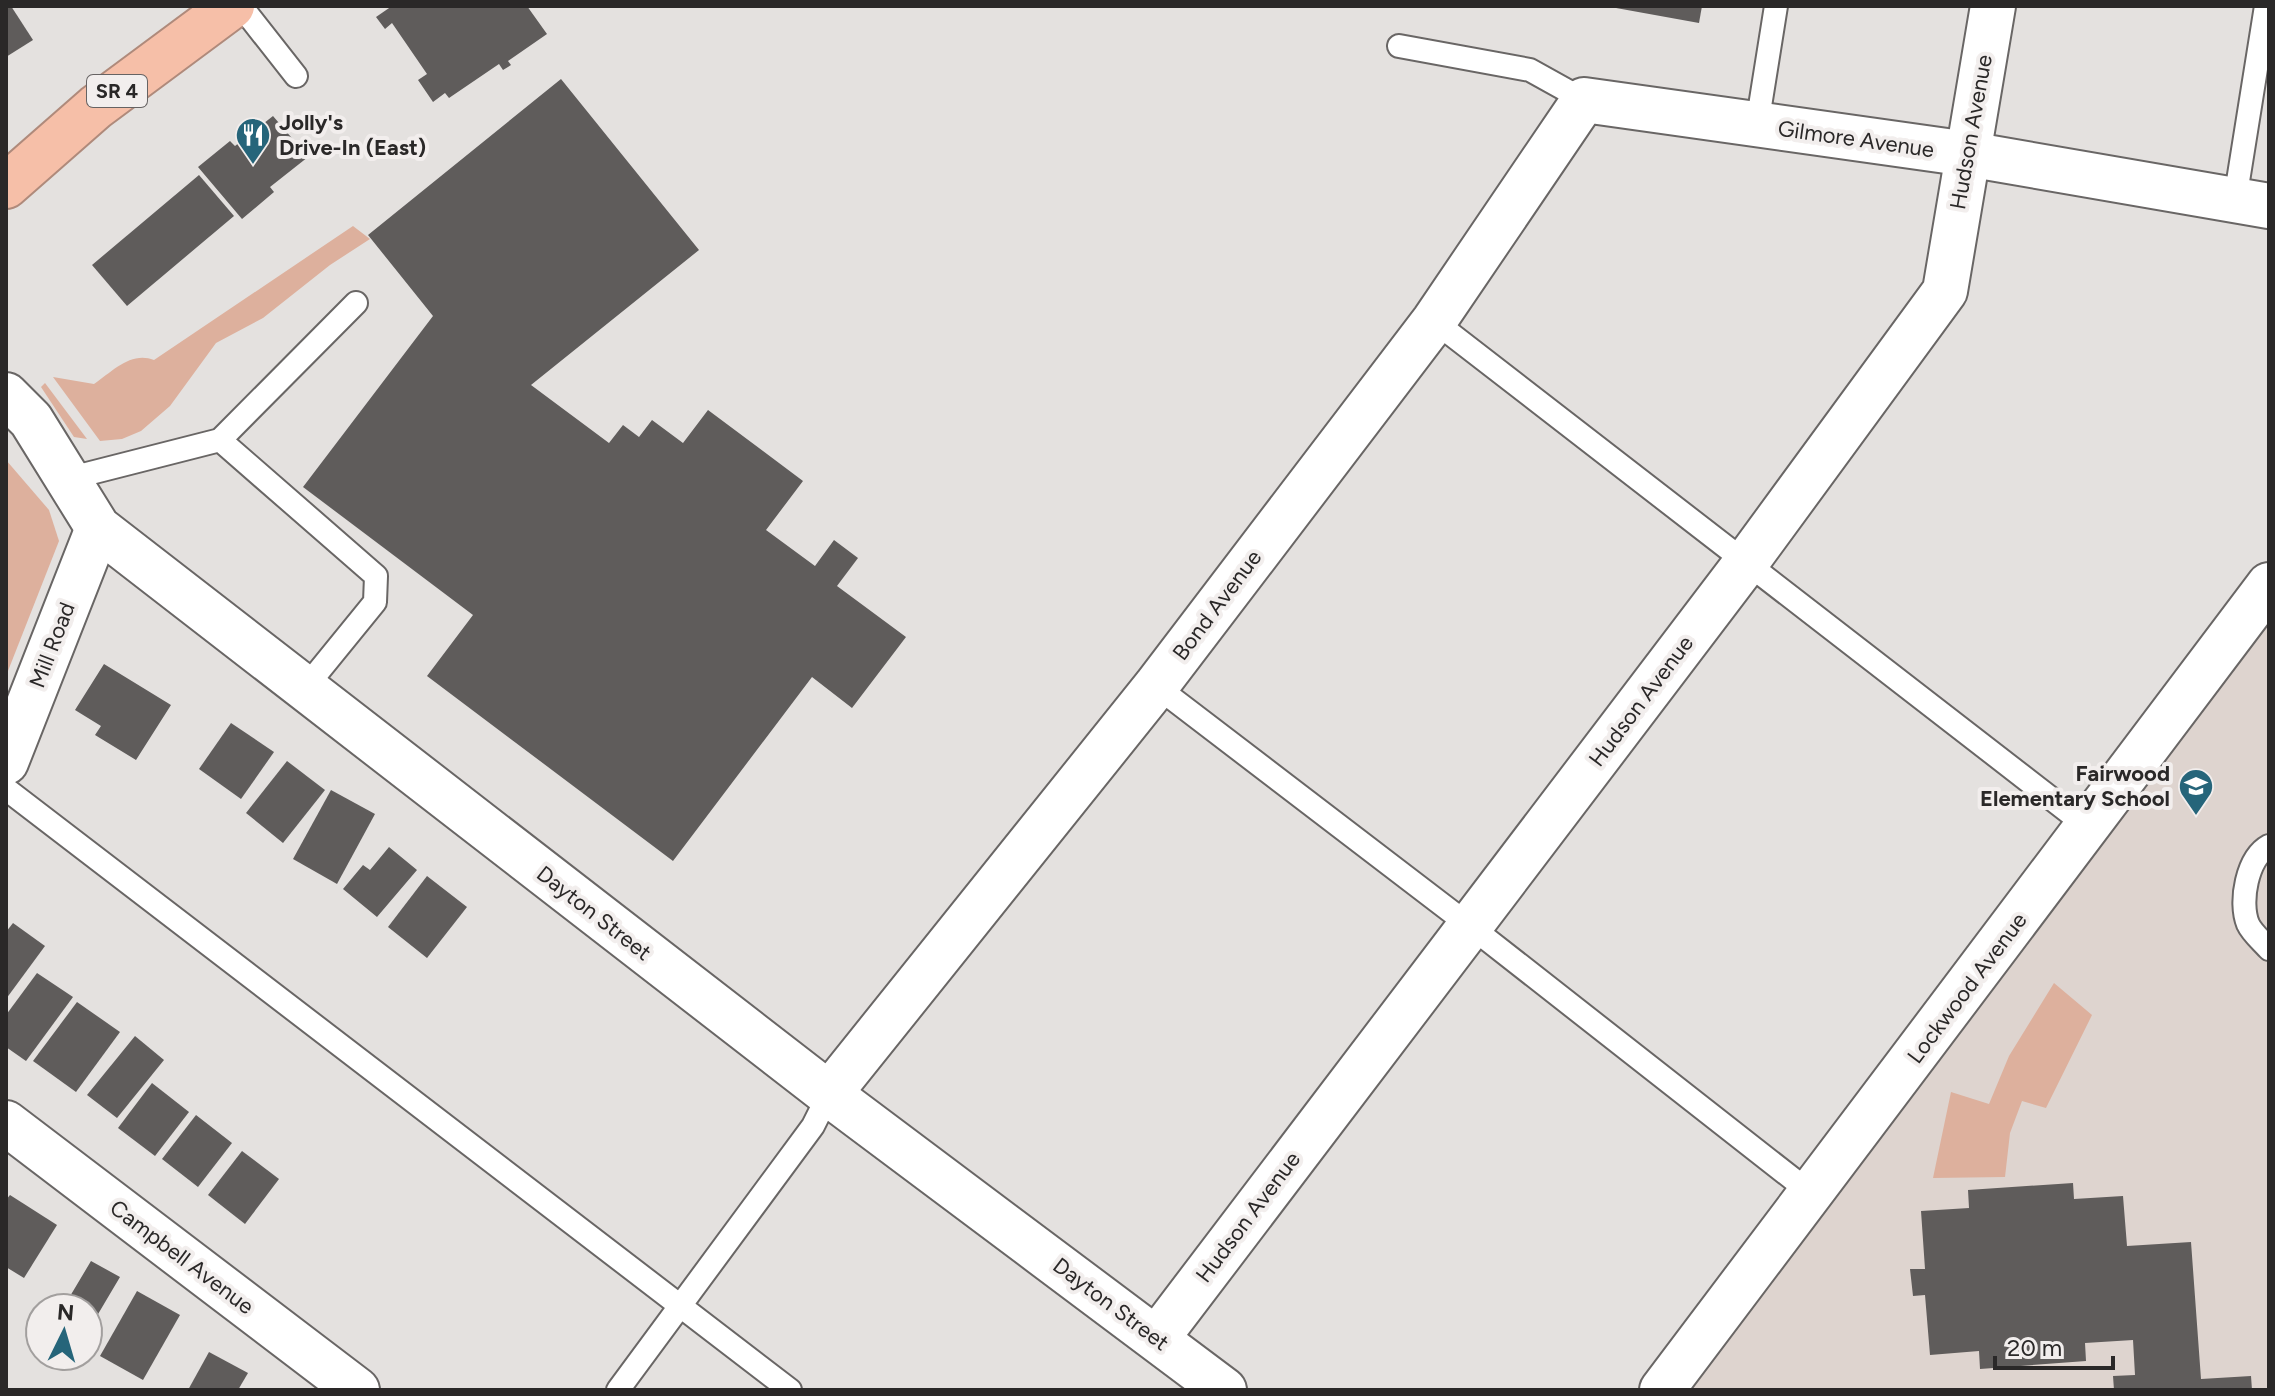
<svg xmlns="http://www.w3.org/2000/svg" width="2275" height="1396" viewBox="0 0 2275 1396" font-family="Figtree,sans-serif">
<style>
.built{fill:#ded4cf}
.green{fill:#ddb09d}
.building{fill:#5f5c5b}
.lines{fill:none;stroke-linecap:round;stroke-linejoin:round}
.lane-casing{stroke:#696665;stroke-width:26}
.street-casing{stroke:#696665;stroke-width:48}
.highway-casing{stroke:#af8a7b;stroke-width:48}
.lane{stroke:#fff;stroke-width:22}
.street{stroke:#fff;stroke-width:44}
.highway{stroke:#f6bfa8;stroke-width:44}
.labels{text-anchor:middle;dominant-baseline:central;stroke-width:8;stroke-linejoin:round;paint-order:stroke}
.shield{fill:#f2eeed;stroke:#666363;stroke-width:2}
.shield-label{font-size:20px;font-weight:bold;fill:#2a2828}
.poi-label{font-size:22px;font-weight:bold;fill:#2a2828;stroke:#f2eeed;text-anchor:start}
.street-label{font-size:22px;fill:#2a2828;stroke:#f2eeed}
</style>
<rect width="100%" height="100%" fill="#e4e1df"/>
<polygon class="built" points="2269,621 2269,1390 1691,1390 1976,1013"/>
<g class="green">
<path d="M353 226 370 239 330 265 263 318 216 343 170 406 141 431 122 439 100 441 53 377 94 384C113 371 131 351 154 360Z"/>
<polygon points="45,383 87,439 74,437 41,387"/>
<polygon points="6,460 49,510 59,541 6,676"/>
<polygon points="2054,983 2092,1015 2046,1108 2022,1101 2010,1133 2005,1177 1933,1178 1951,1092 1989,1104 2009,1056"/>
</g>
<g class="building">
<polygon points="6,6 11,6 33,40 6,57"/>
<polygon points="392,6 527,6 547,34 508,61 511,65 503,70 499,64 449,98 445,93 433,102 418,80 427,74 392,23 385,29 376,17"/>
<polygon points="1605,6 1702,6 1699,23"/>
<polygon points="561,79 699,250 531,385 609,443 623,425 639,437 652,420 683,443 708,410 803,481 766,530 815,566 834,540 858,558 837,586 906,637 852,708 812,677 673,861 427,676 473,615 303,487 433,316 368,235"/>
<polygon points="273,116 308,157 270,187 274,192 242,219 198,167 230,141 235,146"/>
<polygon points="199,175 234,216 127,306 92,265"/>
<polygon points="104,664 171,705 136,760 95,735 101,726 75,710"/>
<polygon points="231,723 274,752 241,799 199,769"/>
<polygon points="287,761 325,790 283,843 246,813"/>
<polygon points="331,790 375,814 337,884 293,859"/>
<polygon points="389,847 417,870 377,917 343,889 363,865 370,870"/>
<polygon points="427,876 467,907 427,958 388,927"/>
<polygon points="13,923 45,946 6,999 6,932"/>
<polygon points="37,973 73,997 26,1061 6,1047 6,1015"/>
<polygon points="77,1002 120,1032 76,1092 33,1061"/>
<polygon points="135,1036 164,1060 117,1118 87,1095"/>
<polygon points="152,1083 189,1112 155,1156 118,1128"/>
<polygon points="196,1115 232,1143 198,1187 162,1159"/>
<polygon points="242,1151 279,1179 245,1224 208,1195"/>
<polygon points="2073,1183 2074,1199 2123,1196 2127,1246 2191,1242 2201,1379 2251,1376 2252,1390 2114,1390 2113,1376 2135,1375 2133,1340 2085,1343 2086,1361 1980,1369 1979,1351 1930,1355 1925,1295 1913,1296 1910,1269 1925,1269 1921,1211 1969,1208 1968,1190"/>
<polygon points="10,1195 57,1225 24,1278 6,1267 6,1200"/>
<polygon points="91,1261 120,1277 88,1331 88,1308 63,1308"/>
<polygon points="137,1291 180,1315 143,1380 100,1356"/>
<polygon points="209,1352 248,1373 238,1390 188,1390"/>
</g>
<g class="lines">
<g class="lane-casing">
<g id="lane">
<polyline points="241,6 296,76"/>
<polyline points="1399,46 1530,70 1584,100"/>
<polyline points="1757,125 1776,6"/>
<polyline points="2235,200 2266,6"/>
<polyline points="1434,321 2088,827"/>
<polyline points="220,440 376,576 375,602 305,688"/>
<polyline points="67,479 220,440 356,303"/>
<polyline points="1156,686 1470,926 1812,1194"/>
<polyline points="6,789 790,1390"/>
<path d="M2269 846C2247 858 2239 902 2248 924 2252 933 2262 941 2269 949"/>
<polyline points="618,1390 813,1126 829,1094"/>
</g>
</g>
<g class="street-casing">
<g id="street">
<polyline points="6,395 31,420 98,528 829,1094 1224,1390"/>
<polyline points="6,762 98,528"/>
<polyline points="829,1094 1156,686 1434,321 1584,100 1968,154 2269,206"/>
<polyline points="6,1123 357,1390"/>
<polyline points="1157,1338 1745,564 1945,291 1993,6"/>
<polyline points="1662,1390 2269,585"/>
</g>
</g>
<g class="highway-casing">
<polyline id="highway" points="6,186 96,107 232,6"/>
</g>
<use href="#lane" class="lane"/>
<use href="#street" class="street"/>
<use href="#highway" class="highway"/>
</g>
<defs>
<g id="restaurant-pin" transform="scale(1.8)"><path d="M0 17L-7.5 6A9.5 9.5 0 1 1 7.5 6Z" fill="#26657a" stroke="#f2eeed"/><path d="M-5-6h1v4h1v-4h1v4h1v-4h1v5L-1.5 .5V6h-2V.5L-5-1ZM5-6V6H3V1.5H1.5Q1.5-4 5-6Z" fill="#fff"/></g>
<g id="school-pin" transform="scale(1.8)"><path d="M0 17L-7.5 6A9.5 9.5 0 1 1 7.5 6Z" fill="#26657a" stroke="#f2eeed"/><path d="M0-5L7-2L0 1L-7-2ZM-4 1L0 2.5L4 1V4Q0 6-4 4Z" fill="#fff"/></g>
</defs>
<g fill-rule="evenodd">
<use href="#restaurant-pin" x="253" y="135"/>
<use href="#school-pin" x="2196" y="786"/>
</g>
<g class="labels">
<rect class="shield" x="87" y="75" width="60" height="32" rx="6"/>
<g class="shield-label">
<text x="117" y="91">SR 4</text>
</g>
<g class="poi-label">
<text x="279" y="122">Jolly's<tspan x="279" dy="25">Drive-In (East)</tspan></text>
<text x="2170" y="773" text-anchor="end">Fairwood<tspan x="2170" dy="25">Elementary School</tspan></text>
</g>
<g class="street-label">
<text transform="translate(1971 132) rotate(-80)">Hudson Avenue</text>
<text transform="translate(1856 139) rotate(8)">Gilmore Avenue</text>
<text transform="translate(1217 605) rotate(-53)">Bond Avenue</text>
<text transform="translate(52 645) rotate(-69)">Mill Road</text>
<text transform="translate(1641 701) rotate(-53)">Hudson Avenue</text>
<text transform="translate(594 913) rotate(38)">Dayton Street</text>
<text transform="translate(1967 988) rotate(-53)">Lockwood Avenue</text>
<text transform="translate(1248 1217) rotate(-53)">Hudson Avenue</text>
<text transform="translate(182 1257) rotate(37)">Campbell Avenue</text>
<text transform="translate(1111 1304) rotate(37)">Dayton Street</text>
</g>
</g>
<rect width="2275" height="1396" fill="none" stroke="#2a2828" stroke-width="16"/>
<g transform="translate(64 1332) rotate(5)"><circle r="38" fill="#f2eeed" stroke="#a29f9e" stroke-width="2"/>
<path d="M0-6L14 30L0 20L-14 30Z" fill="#26657a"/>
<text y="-12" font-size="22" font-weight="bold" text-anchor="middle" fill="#2a2828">N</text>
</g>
<path d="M1995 1356v12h118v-12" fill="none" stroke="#2a2828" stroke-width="4"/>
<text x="2007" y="1356" font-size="24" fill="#2a2828" stroke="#f2eeed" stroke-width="6" paint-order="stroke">20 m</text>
</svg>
